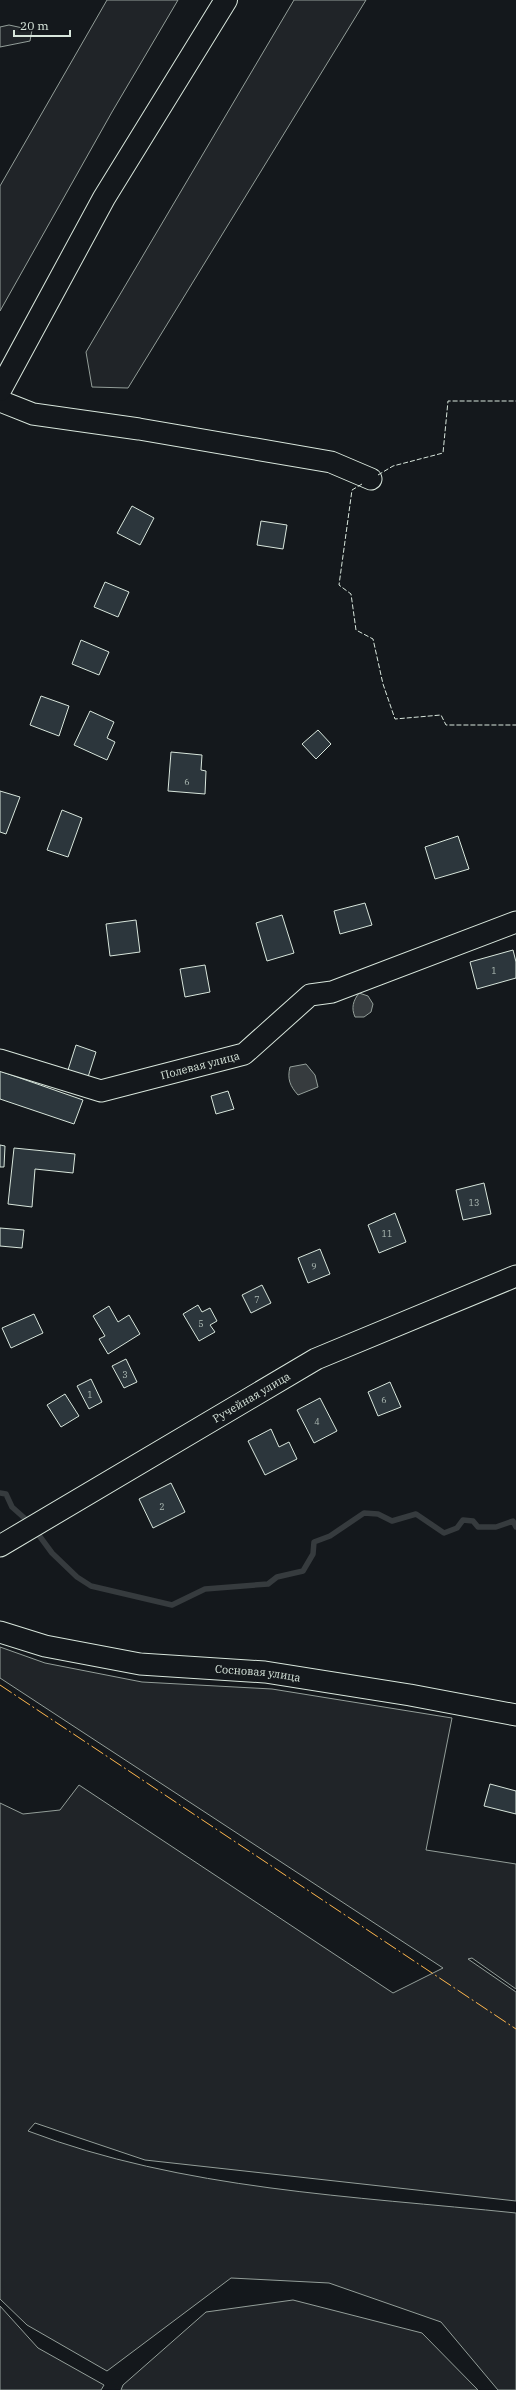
<svg xmlns="http://www.w3.org/2000/svg" width="516" height="2390" viewBox="0 0 516 2390" font-family="'IBM Plex Serif',serif">
<style>
.green{fill:#202428;stroke:#939e99}
.water{fill:#363b3e;stroke:#939e99}
.lines{fill:none;stroke-linecap:round;stroke-linejoin:round}
.stream{stroke:#363b3e;stroke-width:5.5}
.building{fill:#2c363c;stroke:#d8e6dc}
.minor-casing{stroke:#d8e6dc;stroke-width:23}
.major-casing{stroke:#d8e6dc;stroke-width:24}
.minor{stroke:#14181c;stroke-width:21}
.major{stroke:#14181c;stroke-width:22}
.fence{stroke:#d8e6dc;stroke-width:1;stroke-dasharray:5 2;stroke-linecap:butt}
.power{stroke:#ffb74d;stroke-width:1;stroke-dasharray:14 3 2 3;stroke-linecap:butt}
.labels{text-anchor:middle;dominant-baseline:central;stroke-width:3;stroke-linejoin:round;paint-order:stroke}
.number-label{font-size:9px;fill:#adbab4}
.street-label{font-size:11px;fill:#d8e6dc;stroke:#14181c}
</style>
<rect width="100%" height="100%" fill="#14181c"/>
<g class="green">
<polygon points="107,0 178,0 112,112 0,311 0,186"/>
<polygon points="294,0 366,0 128,388 92,387 86,352"/>
<polygon points="9,25 32,30 30,41 0,47 0,27"/>
<path d="M0 1647 45 1663 142 1682 272 1689 452 1718 426 1850 516 1864V1989L472 1958 468 1959 516 1992V2201L145 2160 35 2123 28 2131C183 2190 353 2196 516 2213V2390H498L441 2322 329 2283 231 2278 107 2371 27 2325 0 2299V1803L23 1814 60 1810 79 1785 393 1993 443 1968 0 1678Z"/>
<polygon points="293,2300 422,2333 478,2390 121,2390 123,2385 206,2312"/>
<polygon points="0,2306 38,2348 104,2385 101,2390 0,2390"/>
</g>
<g class="water">
<path d="M359 993 368 996 373 1004 371 1012 364 1017H355C351 1008 353 1001 359 993Z"/>
<path d="M306 1064 315 1075 318 1087 298 1095C290 1086 287 1079 290 1067Z"/>
</g>
<g class="lines">
<polyline class="stream" points="0,1493 6,1494 12,1507 30,1523 52,1553 77,1577 91,1586 172,1605 205,1589 268,1584 277,1577 303,1571 313,1554 314,1542 330,1536 364,1513 378,1514 392,1521 416,1514 444,1533 457,1528 463,1520 473,1521 478,1527 496,1527 513,1521 516,1527"/>
</g>
<g class="building">
<polygon points="132,506 154,518 140,545 117,533"/>
<polygon points="261,521 287,525 283,549 257,545"/>
<polygon points="105,582 129,592 118,617 94,607"/>
<polygon points="81,640 109,652 99,675 72,664"/>
<polygon points="41,696 69,706 59,736 30,725"/>
<polygon points="90,711 114,722 107,738 115,742 107,760 74,745"/>
<polygon points="318,730 331,744 316,759 302,744"/>
<polygon points="171,752 202,755 201,770 206,771 205,794 168,791"/>
<polygon points="0,791 20,797 6,834 0,832"/>
<polygon points="62,810 82,818 68,857 47,850"/>
<polygon points="458,836 469,869 435,879 425,847"/>
<polygon points="365,903 372,925 340,934 334,911"/>
<polygon points="282,915 294,953 267,961 256,923"/>
<polygon points="136,920 140,952 110,956 106,924"/>
<polygon points="513,950 516,962 516,978 477,989 470,962"/>
<polygon points="205,965 210,992 185,997 180,969"/>
<polygon points="76,1045 96,1052 88,1077 68,1070"/>
<polygon points="0,1071 83,1100 74,1124 0,1099"/>
<polygon points="228,1091 234,1109 216,1114 211,1096"/>
<polygon points="0,1145 5,1146 4,1167 0,1167"/>
<polygon points="14,1148 75,1154 73,1173 35,1169 32,1207 8,1204"/>
<polygon points="484,1183 491,1214 463,1220 456,1190"/>
<polygon points="395,1213 406,1242 379,1253 368,1225"/>
<polygon points="0,1228 24,1230 22,1248 0,1246"/>
<polygon points="320,1249 330,1274 308,1283 298,1258"/>
<polygon points="262,1285 271,1303 251,1313 242,1295"/>
<polygon points="198,1305 202,1312 210,1308 217,1321 210,1325 215,1332 199,1341 183,1314"/>
<polygon points="109,1306 118,1322 129,1315 140,1334 108,1354 99,1339 105,1336 93,1316"/>
<polygon points="34,1314 43,1333 11,1348 2,1328"/>
<polygon points="126,1359 137,1382 124,1388 112,1366"/>
<polygon points="91,1379 102,1402 89,1409 77,1386"/>
<polygon points="390,1382 401,1407 378,1416 368,1392"/>
<polygon points="65,1394 79,1416 61,1427 47,1405"/>
<polygon points="320,1398 337,1431 314,1443 297,1410"/>
<polygon points="271,1429 279,1447 289,1442 297,1459 265,1475 248,1441"/>
<polygon points="171,1483 185,1512 153,1528 139,1499"/>
<polygon points="490,1784 516,1791 516,1814 484,1806"/>
</g>
<g class="lines">
<g class="minor-casing">
<g id="minor">
<polyline points="0,401 33,414 139,429 331,462 371,479"/>
<path id="s1" d="M0 1060 101 1091 244 1054 310 995 332 992 516 922"/>
<path id="s2" d="M0 1546 316 1359 516 1276"/>
<path id="s3" d="M0 1632 45 1646 140 1664 265 1672 410 1695 516 1715"/>
</g>
</g>
<g class="major-casing">
<polyline id="major" points="0,390 104,198 226,0"/>
</g>
<use href="#minor" class="minor"/>
<use href="#major" class="major"/>
<g class="fence">
<polyline points="378,475 393,466 443,453 448,401 516,401"/>
<polyline points="362,484 352,490 339,585 351,594 356,630 373,639 383,684 395,719 441,715 446,725 516,725"/>
</g>
<polyline class="power" points="0,1685 516,2029"/>
</g>
<g class="labels">
<g class="number-label">
<text x="187" y="781">6</text>
<text x="494" y="970">1</text>
<text x="474" y="1202">13</text>
<text x="387" y="1233">11</text>
<text x="314" y="1266">9</text>
<text x="257" y="1299">7</text>
<text x="201" y="1323">5</text>
<text x="125" y="1374">3</text>
<text x="90" y="1394">1</text>
<text x="384" y="1399">6</text>
<text x="317" y="1421">4</text>
<text x="162" y="1506">2</text>
</g>
<g class="street-label">
<text stroke="none"><textPath href="#s1" startOffset="208">Полевая улица</textPath></text>
<text stroke="none"><textPath href="#s2" startOffset="292">Ручейная улица</textPath></text>
<text stroke="none"><textPath href="#s3" startOffset="262">Сосновая улица</textPath></text>
</g>
</g>
<path d="M14 30v6h56v-6" fill="none" stroke="#d8e6dc" stroke-width="2"/>
<text x="20" y="30" font-size="12" fill="#d8e6dc" stroke="#14181c" stroke-width="3" paint-order="stroke">20 m</text>
</svg>
